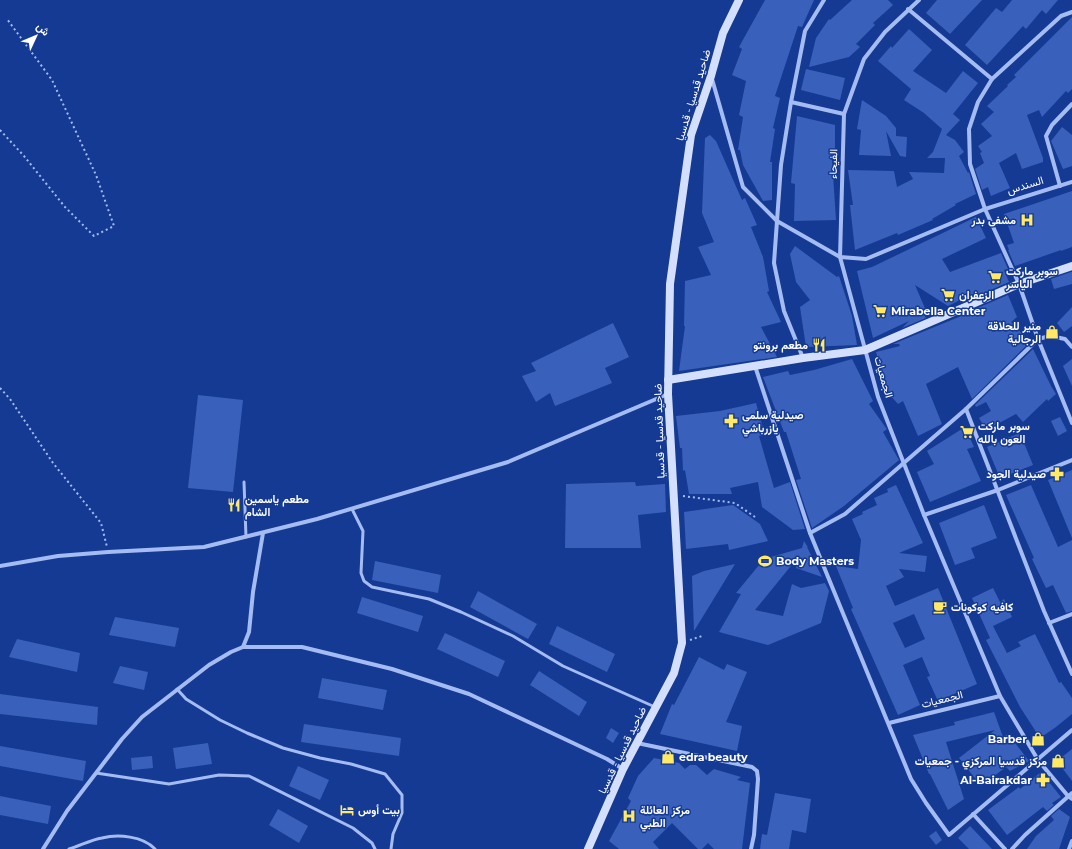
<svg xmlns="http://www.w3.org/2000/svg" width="1072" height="849" viewBox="0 0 1072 849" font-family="Montserrat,Vazirmatn,sans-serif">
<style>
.building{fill:#3960bb;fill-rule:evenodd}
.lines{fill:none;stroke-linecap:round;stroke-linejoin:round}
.path{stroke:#a4bcf2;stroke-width:2;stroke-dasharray:2 3;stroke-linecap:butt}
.lane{stroke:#a4bcf2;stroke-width:3}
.street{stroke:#a4bcf2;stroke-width:4}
.secondary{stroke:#d3dffc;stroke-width:8}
.labels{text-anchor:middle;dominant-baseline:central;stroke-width:3;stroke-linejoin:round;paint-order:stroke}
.street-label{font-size:11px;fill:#fff;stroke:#153a94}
.poi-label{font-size:11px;font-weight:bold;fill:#fff;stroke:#153a94;text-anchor:start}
</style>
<rect width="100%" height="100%" fill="#153a94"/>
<g class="building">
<polygon points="765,0 814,0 802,27 798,26 775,96 780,98 773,128 775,129 770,162 772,162 772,200 763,201 743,165 740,150 738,150 743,117 739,115 746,81 732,75 742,49 739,47"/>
<polygon points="852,0 888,0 893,5 873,23 875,25 856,44 860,47 849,57 809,67 816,38 829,19 830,20"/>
<polygon points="937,0 982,0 950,34 926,13"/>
<polygon points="1012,0 1058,0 1046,14 1042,10 1026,29 1023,26 987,65 965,45 996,8 1002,12"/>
<polygon points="1072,17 1072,89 1068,93 1066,91 1042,117 1039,110 1027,115 1043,158 1043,162 1022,169 1016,153 999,163 1010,188 991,196 988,187 982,190 975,169 984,163 980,153 982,152 978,146 992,136 981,124 994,112 987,106 1008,86 1007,85 1016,77 1014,75"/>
<polygon points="909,29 932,50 913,71 946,93 963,71 978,83 953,114 960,120 946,135 955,140 964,152 959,156 968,173 969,172 976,194 955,204 956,205 932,219 933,220 898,235 897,233 855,250 850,205 853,205 848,170 894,171 897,187 913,179 909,172 944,173 945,158 927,158 933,152 942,129 924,113 904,100 911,89 878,61 891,46 892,48"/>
<polygon points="806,69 845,78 840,100 801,90"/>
<polygon points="862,100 886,116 896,128 896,136 907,137 906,157 900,156 886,131 891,156 859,155 861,130 857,129"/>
<polygon points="797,116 835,125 835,159 832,159 836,220 794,221 795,184 791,183"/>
<polygon points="1062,127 1072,135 1072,166 1063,169 1051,141"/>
<polygon points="710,135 716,141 742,200 745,198 757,225 751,227 763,257 769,291 767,292 781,322 761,327 777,357 679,371 685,326 684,326 685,281 711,275 698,247 714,242 702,213 705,138"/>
<polygon points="1072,191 1072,247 1061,251 1061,250 1015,266 1008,250 1009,250 1007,245 1014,243 1004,214"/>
<polygon points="976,217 986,238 942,259 950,272 1001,253 1008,269 1004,270 1009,282 970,299 968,296 948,306 915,285 927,313 924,315 926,318 902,328 909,321 873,338 857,271 872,267"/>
<polygon points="795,246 837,277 839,276 852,316 857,345 806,347 800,307 810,300 796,282 790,254"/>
<polygon points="1071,272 1072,272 1072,284 1054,289 1051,279"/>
<polygon points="1008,295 1017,317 1011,322 1030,342 972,399 958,367 926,384 942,424 918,436 903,401 898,404 889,394 877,362 879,361 876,352 900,346 899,344 893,344 976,310 975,309"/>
<polygon points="1072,307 1072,326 1064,332 1057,323"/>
<polygon points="613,323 629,357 605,368 612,383 555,406 550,393 536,402 522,376 536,371 531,363"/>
<polygon points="1033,349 1051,386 1056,394 1048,401 1047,399 1023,422 1016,414 986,430 979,418 991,411 986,402 976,407 975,405"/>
<polygon points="852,359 873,401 869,404 886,428 887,429 883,432 899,460 844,506 812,528 796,480 801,479 786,432 784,432 763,377 788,371 790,375 814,370"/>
<polygon points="1072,359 1072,386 1063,366"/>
<polygon points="198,395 243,400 233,492 188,488"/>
<polygon points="756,403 765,435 759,436 774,488 790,482 805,529 793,530 762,507 758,482 730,488 732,494 689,494 685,470 683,471 682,448 680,448 676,416 720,411"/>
<polygon points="1060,417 1067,431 1058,436 1051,421"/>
<polygon points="965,427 974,447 967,449 981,481 930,502 917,472 934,464 927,451"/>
<polygon points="1020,433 1033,465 1000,478 987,447"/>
<polygon points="1072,470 1072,538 1048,480"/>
<polygon points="635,482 636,486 665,484 666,512 638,515 641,548 565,548 566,484"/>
<path d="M896 485 923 543 899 553 927 556 925 572 899 569 904 577 886 586 895 606 938 588 977 684 938 701 927 677 930 676 922 657 903 665 920 705 898 715 851 609 853 608 836 566 858 569 861 540 852 519 863 514 862 512 877 505 874 498 888 492 887 489ZM914 614 925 639 905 648 893 623Z"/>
<polygon points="1031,485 1058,547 1072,540 1072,611 1066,613 1053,585 1046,588 1032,559 1034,558 1006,495"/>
<polygon points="733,505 760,524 768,541 729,550 728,544 686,549 684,512"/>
<polygon points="984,505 997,538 971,548 975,558 955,565 939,523"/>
<polygon points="804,541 807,546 808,546 807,547 822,577 796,568 799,556 755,610 783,616 792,584 801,588 825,583 829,591 821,623 768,645 719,632 741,594 736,593 764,559 802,548"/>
<polygon points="375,561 441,575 438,593 372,580"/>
<polygon points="735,564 721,587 694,631 692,576 704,571"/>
<polygon points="993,588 1000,602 1004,599 1012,617 993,626 1007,653 1021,646 1018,642 1035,634 1059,683 1061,682 1072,698 1072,714 1056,727 1040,738 1020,707 986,640 990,638 972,598"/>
<polygon points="478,591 537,624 528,639 470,607"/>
<polygon points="362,597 423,616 418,632 357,613"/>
<polygon points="115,617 179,628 175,647 109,635"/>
<polygon points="557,626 615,654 607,672 549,644"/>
<polygon points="445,633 505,661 498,677 437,649"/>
<polygon points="17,639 80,653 77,672 9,657"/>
<polygon points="699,657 724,670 727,664 747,672 726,722 742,726 737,751 660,734 672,704 674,705"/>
<polygon points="120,666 148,672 144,690 113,683"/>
<polygon points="539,671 587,702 579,716 530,685"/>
<polygon points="322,678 387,690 383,710 318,698"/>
<polygon points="0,694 98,707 97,725 0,714"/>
<polygon points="994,712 1003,737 1008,734 1029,761 1010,771 1006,767 981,786 959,758 995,730 946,742 964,799 948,810 930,774 929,774 913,735 955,725 954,722"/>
<polygon points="304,724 401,738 399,756 301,742"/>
<polygon points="611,728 619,733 613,743 606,738"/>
<polygon points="208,743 212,764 176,769 173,748"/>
<polygon points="0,746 86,761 83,781 0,766"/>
<polygon points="1072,749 1072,781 1057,761"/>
<polygon points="152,756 153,768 132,770 131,758"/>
<polygon points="654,758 679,763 685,769 690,765 696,765 707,775 714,769 741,777 737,780 750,783 742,849 714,849 708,843 702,849 698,849 672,823 653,842 659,849 619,849 609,841 631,801 628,798 638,776"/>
<polygon points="298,766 329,780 320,800 289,786"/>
<polygon points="1041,772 1061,797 1052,803 1054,805 1047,811 1043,807 1007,835 988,810 1019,787 1020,789"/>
<polygon points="775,793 811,799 806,833 792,830 789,849 760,849 762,834 767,835"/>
<polygon points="0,796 51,806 48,824 0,815"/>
<polygon points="278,809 308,826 299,843 269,825"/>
<polygon points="1059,809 1070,817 1059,849 1027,849 1036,836 1054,820 1051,816"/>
<polygon points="970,826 992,849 969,849 958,838"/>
<polygon points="936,831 942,840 936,845 929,836"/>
</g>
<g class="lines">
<g class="path">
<polyline points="0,130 24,156 65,207 94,236 114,226 96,175 52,80 7,19"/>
<polyline points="0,388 10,399 53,463 101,523 107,547"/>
<polyline points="683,496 735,503 755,517"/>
<polyline points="690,640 702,636"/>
</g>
<g class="lane">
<polyline points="244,482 246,537"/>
<polyline points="352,509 363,531 361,573 364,581 372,587 429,599 461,612 513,636 563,666 655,707"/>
<polyline points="177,689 186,699 220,720 247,733 283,748 320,758 351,764 385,774 402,795 402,813 393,834 391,849"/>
<polyline points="96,773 169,784 219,775 249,776 353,828 372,843 375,849"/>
<path d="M69 849C80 846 90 840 102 838 118 834 143 836 155 849"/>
</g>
<g class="street">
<polyline points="824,0 805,31 791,102 844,114"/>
<polyline points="919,0 885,32 864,59 844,114 840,257 878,397 924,515 1000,696 1038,760 1068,796 1072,799"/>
<polyline points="908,9 992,79 978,102 969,129 970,164 985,209 1019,284 1038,339 1072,423"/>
<polyline points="712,79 743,187 777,221"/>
<polyline points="992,79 1061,16 1072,12"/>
<polyline points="1060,186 1046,136 1052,125 1072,104"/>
<polyline points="777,221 781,165 791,102"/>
<polyline points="803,358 784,311 774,263 777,221 840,257 866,259 985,209 1072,182"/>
<polyline points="755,366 810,533 911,779 926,803 949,835 1072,730"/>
<polyline points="966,409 1038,339 1050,336 1065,339 1072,347"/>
<polyline points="924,515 998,490 1072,460"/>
<polyline points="810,533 845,514 966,409 1044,611 1072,674"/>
<polyline points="0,566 58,556 108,552 204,547 317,519 508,462 668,394"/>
<polyline points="1049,623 1072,614"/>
<polyline points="243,647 249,632 253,592 263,533"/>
<polyline points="889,723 1000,696"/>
<polyline points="637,743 752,767 757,771 758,779 754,835 751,849"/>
<polyline points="973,814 1005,849"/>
<polyline points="43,849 67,811 122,739 142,717 209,665 231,652 243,647 302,647 392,669 469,694 607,759 623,769"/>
<polyline points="1012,849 1025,835 1072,793"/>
<polyline points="1069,849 1072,841"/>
</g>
<g class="secondary">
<polyline points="668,380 803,358 865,350 1019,284 1072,266"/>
<polyline points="588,849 623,769 674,673 682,643 668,394 670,284 691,135 711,76 723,33 739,0"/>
</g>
</g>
<defs>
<g id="hospital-bare" transform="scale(1.08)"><path d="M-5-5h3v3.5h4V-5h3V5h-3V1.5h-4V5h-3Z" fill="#ffe965" stroke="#153a94" stroke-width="2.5" paint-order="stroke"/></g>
<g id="supermarket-bare" transform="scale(1.08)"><path d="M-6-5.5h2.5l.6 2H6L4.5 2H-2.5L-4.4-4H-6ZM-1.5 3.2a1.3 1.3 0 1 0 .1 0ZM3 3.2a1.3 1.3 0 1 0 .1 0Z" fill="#ffe965" stroke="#153a94" stroke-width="2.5" paint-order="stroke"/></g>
<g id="shop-bare" transform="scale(1.08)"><path d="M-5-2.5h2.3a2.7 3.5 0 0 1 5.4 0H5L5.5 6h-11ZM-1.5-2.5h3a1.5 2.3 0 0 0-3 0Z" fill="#ffe965" stroke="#153a94" stroke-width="2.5" paint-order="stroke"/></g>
<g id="restaurant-bare" transform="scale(1.08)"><path d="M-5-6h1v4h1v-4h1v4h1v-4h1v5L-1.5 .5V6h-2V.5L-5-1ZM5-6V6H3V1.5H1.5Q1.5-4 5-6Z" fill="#ffe965" stroke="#153a94" stroke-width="2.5" paint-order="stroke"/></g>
<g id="pharmacy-bare" transform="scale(1.08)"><path d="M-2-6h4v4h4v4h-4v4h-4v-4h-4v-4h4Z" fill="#ffe965" stroke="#153a94" stroke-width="2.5" paint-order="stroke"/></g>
<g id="stadium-bare" transform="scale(1.08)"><path d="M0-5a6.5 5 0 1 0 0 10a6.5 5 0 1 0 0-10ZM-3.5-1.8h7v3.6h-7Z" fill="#ffe965" stroke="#153a94" stroke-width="2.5" paint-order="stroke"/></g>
<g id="cafe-bare" transform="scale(1.08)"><path d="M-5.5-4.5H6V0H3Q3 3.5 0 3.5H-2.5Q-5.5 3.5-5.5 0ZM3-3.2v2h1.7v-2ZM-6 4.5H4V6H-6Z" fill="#ffe965" stroke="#153a94" stroke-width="2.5" paint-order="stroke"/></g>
<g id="hotel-bare" transform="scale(1.08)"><path d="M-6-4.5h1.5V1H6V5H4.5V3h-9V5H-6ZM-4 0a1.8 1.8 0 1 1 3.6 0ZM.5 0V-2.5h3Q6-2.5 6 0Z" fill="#ffe965" stroke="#153a94" stroke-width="2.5" paint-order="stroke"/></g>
</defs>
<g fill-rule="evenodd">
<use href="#hospital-bare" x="1027" y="220"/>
<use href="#supermarket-bare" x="995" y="277"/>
<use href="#supermarket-bare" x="948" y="295"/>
<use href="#supermarket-bare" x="880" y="311"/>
<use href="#shop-bare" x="1052" y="332"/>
<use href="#restaurant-bare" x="819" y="345"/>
<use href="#pharmacy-bare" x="731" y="421"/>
<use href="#supermarket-bare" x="967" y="432"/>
<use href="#pharmacy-bare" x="1057" y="474"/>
<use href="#restaurant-bare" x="234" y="505"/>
<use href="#stadium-bare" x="765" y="561"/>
<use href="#cafe-bare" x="940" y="607"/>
<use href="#shop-bare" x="1038" y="739"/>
<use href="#shop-bare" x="668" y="757"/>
<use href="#shop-bare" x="1058" y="761"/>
<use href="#pharmacy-bare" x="1043" y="780"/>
<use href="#hotel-bare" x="347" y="810"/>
<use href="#hospital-bare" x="629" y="816"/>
</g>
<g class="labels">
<g class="street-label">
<text transform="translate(693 95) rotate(-73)">ضاحيد قدسيا - قدسيا</text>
<text transform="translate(833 164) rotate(-89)">الفيحاء</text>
<text transform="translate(1025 185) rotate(-17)">السندس</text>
<text transform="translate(884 377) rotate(74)">الجمعيات</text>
<text transform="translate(659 431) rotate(-92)">ضاحيد قدسيا - قدسيا</text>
<text transform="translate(942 699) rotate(-14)">الجمعيات</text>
<text transform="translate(622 750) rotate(-64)">ضاحيد قدسيا - قدسيا</text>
</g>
<g class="poi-label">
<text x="1016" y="220" text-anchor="end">مشفى بدر</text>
<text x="1006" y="271">سوبر ماركت<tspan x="1006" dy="13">الياسر</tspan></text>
<text x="959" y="295">الزعفران</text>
<text x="891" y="311">Mirabella Center</text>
<text x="1041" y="326" text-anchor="end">منير للحلاقة<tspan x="1041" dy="13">الرجالية</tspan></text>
<text x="808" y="345" text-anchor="end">مطعم برونتو</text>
<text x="742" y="415">صيدلية سلمى<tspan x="742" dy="13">يازرباشي</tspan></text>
<text x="978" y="426">سوبر ماركت<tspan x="978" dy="13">العون بالله</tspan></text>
<text x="1046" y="474" text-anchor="end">صيدلية الجود</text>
<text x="245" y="499">مطعم ياسمين<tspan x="245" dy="13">الشام</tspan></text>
<text x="776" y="561">Body Masters</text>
<text x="951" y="607">كافيه كوكونات</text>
<text x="1027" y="739" text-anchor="end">Barber</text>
<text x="679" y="757">edra beauty</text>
<text x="1047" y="761" text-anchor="end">مركز قدسيا المركزي - جمعيات</text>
<text x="1032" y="780" text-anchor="end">Al-Bairakdar</text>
<text x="358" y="810">بيت أوس</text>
<text x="640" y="810">مركز العائلة<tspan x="640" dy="13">الطبي</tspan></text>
</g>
</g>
<g transform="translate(36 36) rotate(46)" stroke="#153a94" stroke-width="3" paint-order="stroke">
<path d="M0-3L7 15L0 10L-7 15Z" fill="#ffffff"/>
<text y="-6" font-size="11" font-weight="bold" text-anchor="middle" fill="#ffffff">ش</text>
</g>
</svg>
